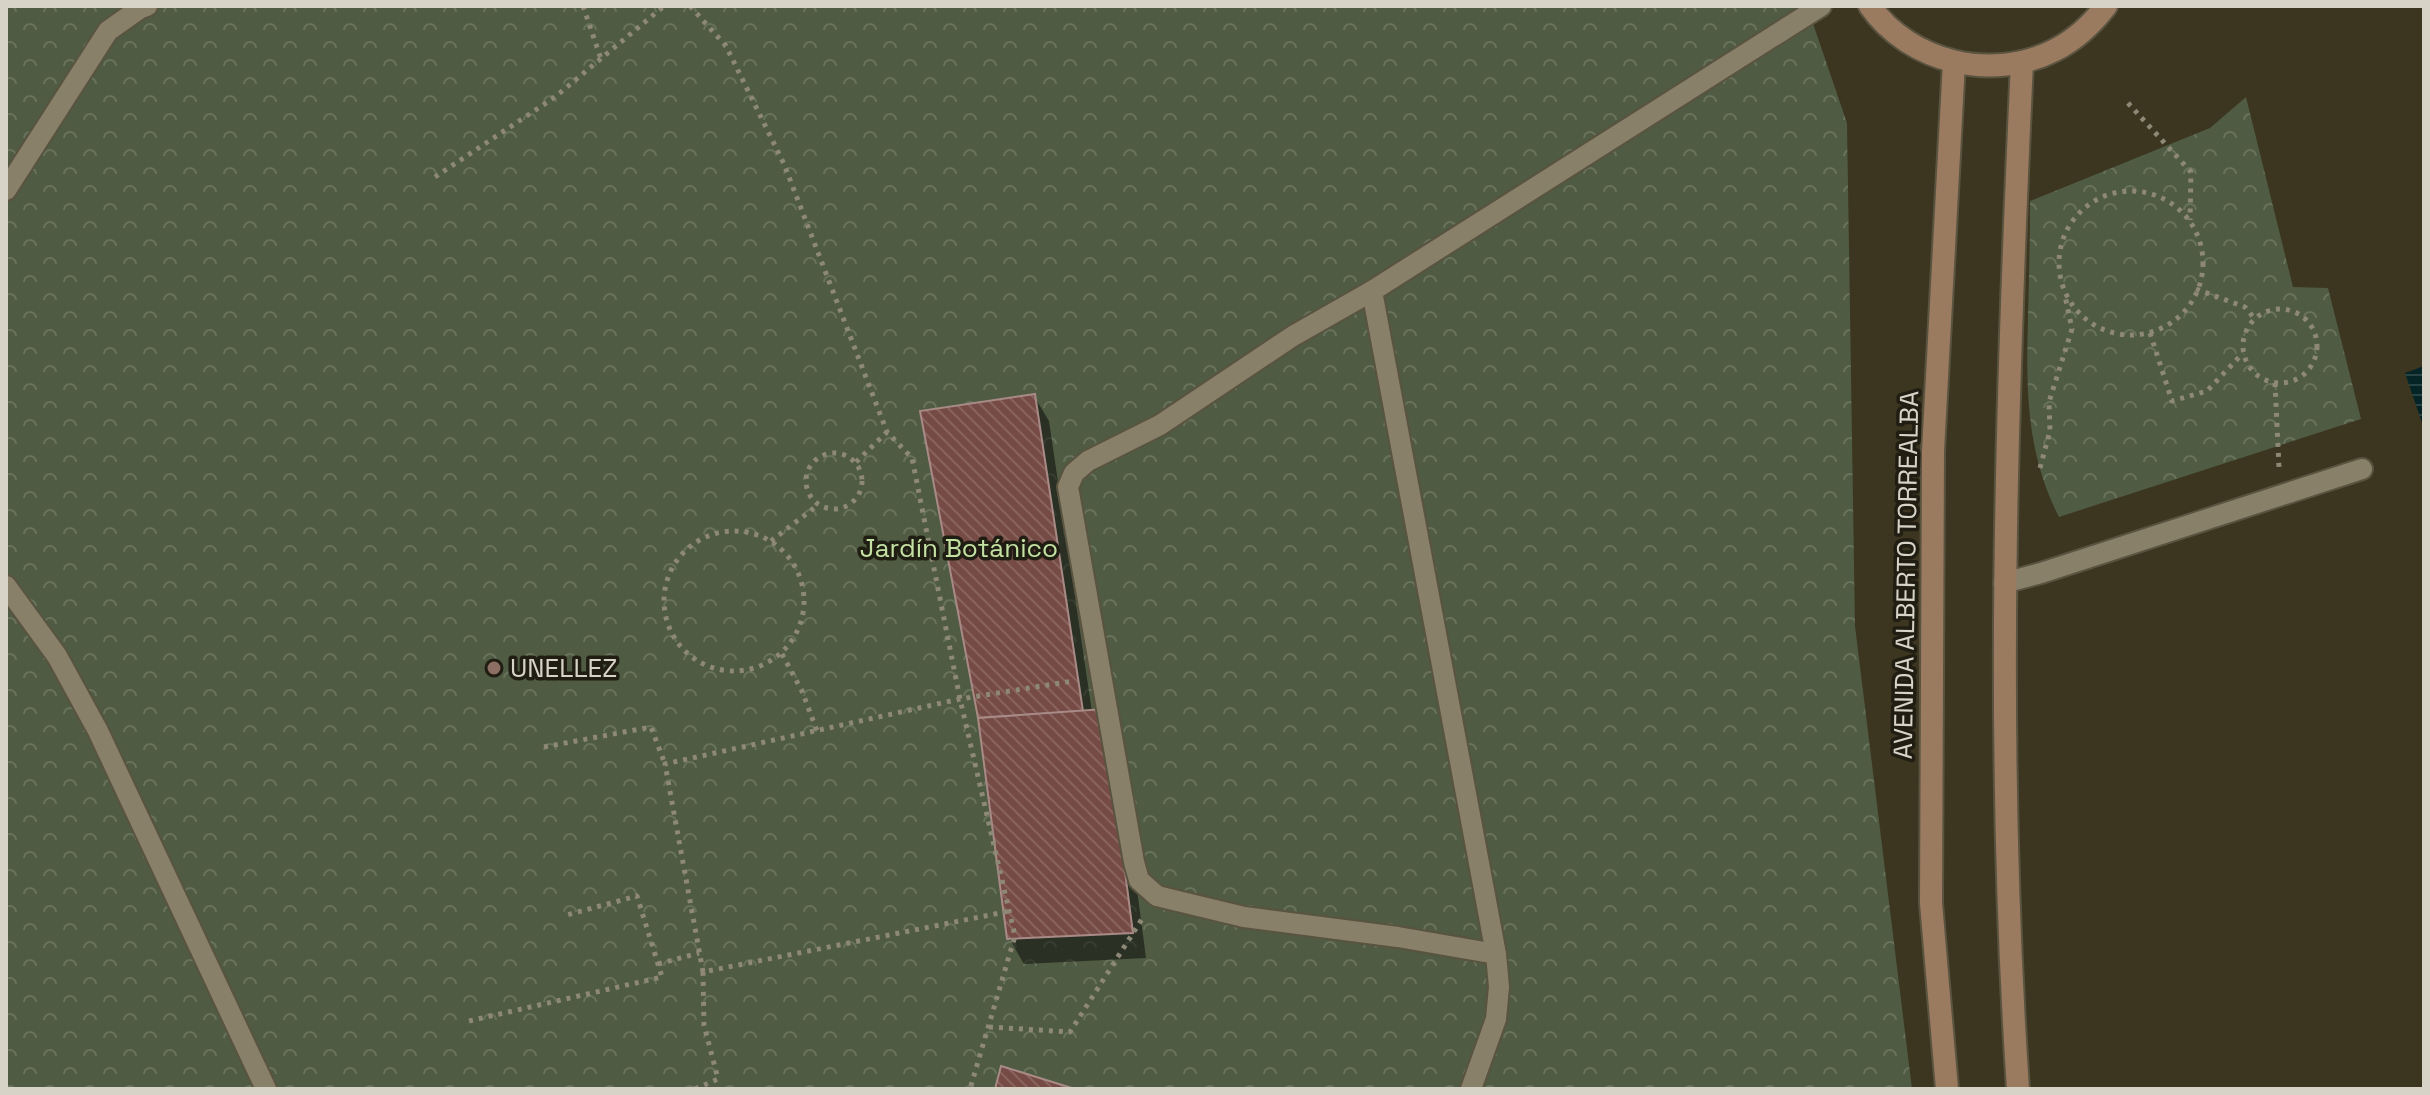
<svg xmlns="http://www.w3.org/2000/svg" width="2430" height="1095" viewBox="0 0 2430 1095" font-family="'Space Grotesk',sans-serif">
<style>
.park{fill:url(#park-crowns)}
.water{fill:url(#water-rules)}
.shadow{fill:#0007}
.building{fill:url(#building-back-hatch);stroke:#a88a86;stroke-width:2}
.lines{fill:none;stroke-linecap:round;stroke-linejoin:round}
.service-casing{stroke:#595340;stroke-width:24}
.secondary-casing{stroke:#595340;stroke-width:26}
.path{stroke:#8e8877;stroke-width:5;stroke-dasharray:4 6;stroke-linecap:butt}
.service{stroke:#888068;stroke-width:20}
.secondary{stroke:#9a7b60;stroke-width:22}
.education-dot{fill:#8d6e63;stroke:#201d13;stroke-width:3}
.labels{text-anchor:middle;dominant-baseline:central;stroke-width:7;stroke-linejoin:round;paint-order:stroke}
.park-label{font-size:26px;fill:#c3e1a2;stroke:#201d13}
.street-label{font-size:26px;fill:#d7d3c6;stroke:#201d13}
.poi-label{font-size:26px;fill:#d7d3c6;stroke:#201d13;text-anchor:start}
</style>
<defs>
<pattern id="park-crowns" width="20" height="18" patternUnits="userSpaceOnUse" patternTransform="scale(2)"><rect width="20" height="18" fill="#4f5b42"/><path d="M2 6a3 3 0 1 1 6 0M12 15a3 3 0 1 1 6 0" fill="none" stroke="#68725c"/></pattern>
<pattern id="water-rules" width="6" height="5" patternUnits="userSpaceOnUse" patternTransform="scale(2)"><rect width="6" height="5" fill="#042426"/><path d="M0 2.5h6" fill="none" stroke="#284344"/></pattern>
<pattern id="building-back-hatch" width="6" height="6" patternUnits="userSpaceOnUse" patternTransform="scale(2)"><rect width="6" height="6" fill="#764b45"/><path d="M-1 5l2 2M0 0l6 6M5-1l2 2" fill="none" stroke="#89645e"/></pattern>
</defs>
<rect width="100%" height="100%" fill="#3c351f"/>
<g class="park">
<polygon points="6,6 1807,6 1847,123 1855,626 1912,1089 6,1089"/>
<path d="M2246 97 2293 287 2328 288 2361 419 2059 517C2026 453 2026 388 2028 318 2029 279 2030 240 2030 201L2210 128Z"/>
</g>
<polygon class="water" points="2424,366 2424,429 2405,373"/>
<polygon class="shadow" points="1034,396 1049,421 1092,712 1117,737 1146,958 1024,964 1009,938"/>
<g class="building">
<polygon points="1035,394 1083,711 978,718 920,411"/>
<polygon points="1104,709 1133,933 1007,939 978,718"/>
<polygon points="1001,1066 1075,1089 995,1089"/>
</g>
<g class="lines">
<g class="service-casing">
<g id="service">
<polyline points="6,190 108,31 139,9 147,6"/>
<polyline points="1372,291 1496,954 1499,987 1496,1019 1471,1089"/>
<polyline points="2004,583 2041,573 2362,469"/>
<polyline points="6,586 57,656 98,731 266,1089"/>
<polyline points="1496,954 1398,937 1244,917 1157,896 1139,880 1134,862 1068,487 1074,473 1088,461 1160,425 1293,336 1372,291 1821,6"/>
</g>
</g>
<g class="secondary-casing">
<g id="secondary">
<path d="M1870 6C1910 63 1993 82 2055 50 2075 40 2092 24 2106 6"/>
<polyline points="1947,1089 1931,903 1933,451 1954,62"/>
<path d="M2018 1089C1995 747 2006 404 2022 62"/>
</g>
</g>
<g class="path">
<polyline points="583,6 601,59"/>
<polyline points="690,6 726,46 784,164 887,432 912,458 960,699 1015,936 970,1089"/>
<polyline points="2128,103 2191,172 2190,220"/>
<polyline points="435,177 555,97 664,6"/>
<circle cx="2131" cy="263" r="72"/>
<polyline points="2196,289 2245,307 2254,318"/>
<circle cx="2280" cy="346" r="37"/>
<polyline points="2150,333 2172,401 2207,391 2243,353"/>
<polyline points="2275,383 2279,467"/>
<circle cx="834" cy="481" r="28"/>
<polyline points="856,462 887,432"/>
<polyline points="2040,468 2050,431 2049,402 2072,329 2065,296"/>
<circle cx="734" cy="601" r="70"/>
<polyline points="771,541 818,505"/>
<polyline points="782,654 802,691 817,731"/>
<polyline points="544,747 651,727 665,764"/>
<polyline points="658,964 699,953"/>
<polyline points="703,972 665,764 960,699 1073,681"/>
<polyline points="469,1021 662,977 637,896 563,916"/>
<polyline points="989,1027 1070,1032 1142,919"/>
<polyline points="695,1089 718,1079 704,1025 703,972 1010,911"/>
</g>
<use href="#service" class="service"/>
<use href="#secondary" class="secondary"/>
</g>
<circle class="education-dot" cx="494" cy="668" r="8"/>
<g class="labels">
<g class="park-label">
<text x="959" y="548">Jardín Botánico</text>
</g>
<g class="street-label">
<text transform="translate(1906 575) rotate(-89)">AVENIDA ALBERTO TORREALBA</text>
</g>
<g class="poi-label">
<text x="510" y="668">UNELLEZ</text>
</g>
</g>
<rect width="2430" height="1095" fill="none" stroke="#d7d3c6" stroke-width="16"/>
</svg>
